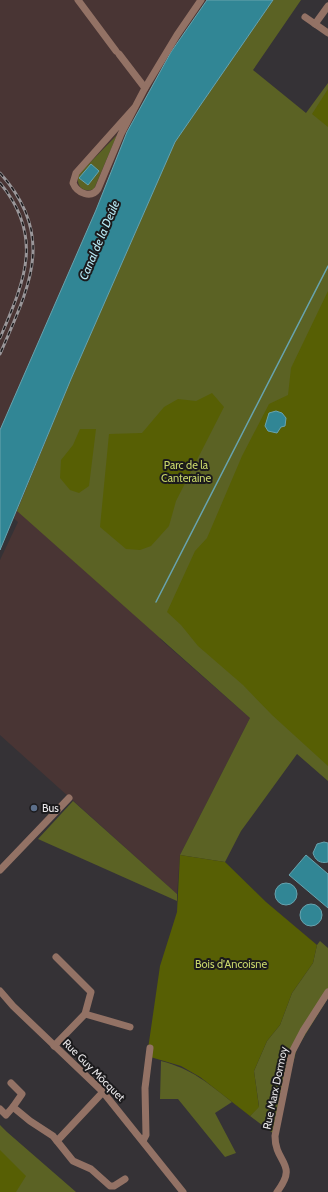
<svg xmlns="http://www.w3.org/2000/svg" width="328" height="1192" viewBox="0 0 328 1192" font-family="Cabin,sans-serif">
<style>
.industrial{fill:#493534}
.green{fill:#5b6224}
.forest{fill:#575f04;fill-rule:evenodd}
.water{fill:#318695;stroke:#68a3ae}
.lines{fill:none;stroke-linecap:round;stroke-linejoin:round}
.stream{stroke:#68a3ae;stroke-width:1.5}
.minor{stroke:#937265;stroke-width:7}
.rail-casing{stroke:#9a979a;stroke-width:3}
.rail{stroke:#1b1a1c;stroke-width:1.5;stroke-dasharray:4.5;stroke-linecap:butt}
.service-dot{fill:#5c6f8a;stroke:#1b1a1c;stroke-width:1.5}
.labels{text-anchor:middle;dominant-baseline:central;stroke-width:4;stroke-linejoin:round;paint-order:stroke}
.park-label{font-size:11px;fill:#c9d76b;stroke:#1b1a1c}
.poi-label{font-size:11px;fill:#e9e7e9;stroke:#1b1a1c;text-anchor:start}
.street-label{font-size:11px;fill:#e9e7e9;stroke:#1b1a1c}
.water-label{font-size:12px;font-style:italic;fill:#b8eaf5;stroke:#1b1a1c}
</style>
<rect width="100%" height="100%" fill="#353236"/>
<polygon class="industrial" points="0,0 250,0 160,639 250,718 180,855 177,894 0,735 0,560 18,522 0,505"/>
<g class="green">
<polygon points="273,0 301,0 253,70 306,113 328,83 328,781 297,754 241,831 225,862 180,855 250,718 17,511 71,379 175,142"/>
<path d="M117 135 94 189C84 193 76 187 78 175Z"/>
<polygon points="73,801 177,894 177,901 38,839"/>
<polygon points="320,941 328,948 328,998 297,1048 274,1134 250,1116 259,1106 254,1071 267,1041 280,1025 292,993 313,963 317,945"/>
<path d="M161 1061C192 1069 208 1083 232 1102L215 1113 236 1153 225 1157 178 1099H160Z"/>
<polygon points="0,1125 7,1132 76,1192 0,1192"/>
</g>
<g class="forest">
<polygon points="328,89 328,127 312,114"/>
<path d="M328 291V766L272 715 243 685 198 646 181 625 167 612 195 551 207 538 242 456 269 404 288 395 291 368ZM282 413 286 418 285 426 268 431 265 426Z"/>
<polygon points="212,393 224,407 176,501 169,526 151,546 140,550 126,549 100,527 109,434 142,433 164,407 178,399 196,401"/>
<polygon points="80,429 96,429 89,486 79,493 70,490 60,478 61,460 73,445"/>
<polygon points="180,855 225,862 266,902 317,945 313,963 292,993 280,1025 267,1041 254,1071 259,1107 250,1116 200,1077 181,1066 147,1056 160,966 177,912"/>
<polygon points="0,1150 26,1176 16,1192 0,1192"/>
</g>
<g class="water">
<polygon points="207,0 273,0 175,142 71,379 0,550 0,430 96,210 127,132 171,52"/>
<polygon points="91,164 99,171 88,185 79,178"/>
<polygon points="276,411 282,413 286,418 285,426 281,427 277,433 268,431 265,426 269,413"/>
<path d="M324 842 328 843V862C320 864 315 860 313 853L317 844Z"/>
<polygon points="306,855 328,874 328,908 289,875"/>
<circle cx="286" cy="894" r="11"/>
<circle cx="311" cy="915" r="11"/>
</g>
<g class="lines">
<polyline class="stream" points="156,602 328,266"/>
<g class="minor">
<polyline points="78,0 116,51"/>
<polyline points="305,17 328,33"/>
<polyline points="315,24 328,6"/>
<path d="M119 54 145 88 121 134 98 189C91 199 77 193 73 183L76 173 135 107"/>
<polyline points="145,88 177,35 201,0"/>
<polyline points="0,870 69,798"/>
<polyline points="0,991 13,1006 103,1092 183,1192"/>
<polyline points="85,1014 130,1027"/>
<polyline points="54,1046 85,1014 91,992 56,957"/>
<polyline points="11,1083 22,1094 13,1107 30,1121 53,1136 73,1161 91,1169 110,1186 114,1186 125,1179"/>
<polyline points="0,1109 6,1115 13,1107"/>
<polyline points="57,1141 103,1092"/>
<polyline points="143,1141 146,1135 145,1088 150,1048"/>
<path d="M277 1192C299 1163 275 1164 275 1136L292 1052 303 1031 328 992"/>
</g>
<g class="rail-casing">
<g id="rail">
<path d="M0 173C57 236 29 287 0 354"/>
<path d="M0 183C45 237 24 282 0 338"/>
</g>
</g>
<use href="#rail" class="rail"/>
</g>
<circle class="service-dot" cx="34" cy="808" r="4"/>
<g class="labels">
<g class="park-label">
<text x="186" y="465">Parc de la<tspan x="186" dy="13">Canteraine</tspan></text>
<text x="231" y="964">Bois d'Ancoisne</text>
</g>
<g class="poi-label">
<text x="42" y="808">Bus</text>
</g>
<g class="street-label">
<text transform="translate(94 1070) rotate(45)">Rue Guy Môcquet</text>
<text transform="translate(275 1088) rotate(-78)">Rue Marx Dormoy</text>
</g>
<g class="water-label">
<text transform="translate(99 240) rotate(-67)">Canal de la Deûle</text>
</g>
</g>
</svg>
